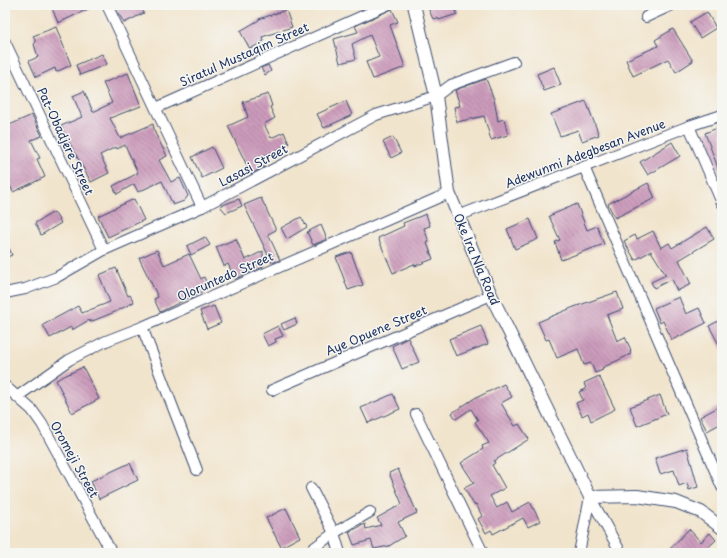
<svg xmlns="http://www.w3.org/2000/svg" width="727" height="558" viewBox="0 0 727 558" font-family="'Playpen Sans',sans-serif">
<style>
.building{fill:url(#building-back-hatch)}
.lines{fill:none;stroke-linecap:round;stroke-linejoin:round}
.minor-casing{stroke:#3b4a6e;stroke-width:12}
.tertiary-casing{stroke:#3b4a6e;stroke-width:14}
.minor{stroke:#fff;stroke-width:10}
.tertiary{stroke:#fff;stroke-width:12}
.labels{text-anchor:middle;dominant-baseline:central;stroke-width:3;stroke-linejoin:round;paint-order:stroke}
.street-label{font-size:12px;fill:#1b2f5e;stroke:#f6f6f2}
</style>
<defs>
<pattern id="building-back-hatch" width="6" height="6" patternUnits="userSpaceOnUse"><rect width="6" height="6" fill="#cc9bbb"/><path d="M-1 5l2 2M0 0l6 6M5-1l2 2" fill="none" stroke="#a57f9b"/></pattern>
</defs>
<rect width="100%" height="100%" fill="#f6f6f2"/>
<filter id="ink" filterUnits="userSpaceOnUse"><feTurbulence type="fractalNoise" baseFrequency=".025" numOctaves="2"/><feDisplacementMap in="SourceGraphic" scale="8" xChannelSelector="R" yChannelSelector="G"/><feConvolveMatrix kernelMatrix="1 2 1 2 8 2 1 2 1" color-interpolation-filters="sRGB"/></filter>
<filter id="wash" filterUnits="userSpaceOnUse"><feTurbulence type="fractalNoise" baseFrequency=".012" numOctaves="4" result="noise"/><feDisplacementMap in="SourceGraphic" scale="16" xChannelSelector="R" yChannelSelector="G"/><feGaussianBlur stdDeviation="0.9" result="paint"/><feColorMatrix in="noise" values="0 0 0 0 0 0 0 0 0 0 0 0 0 0 0 0 0 1.4 0 .05"/><feComposite in="paint" operator="in"/></filter>
<g filter="url(#wash)">
<rect width="100%" height="100%" fill="#f1e4cc"/>
<g id="blocks">
<g class="building">
<polygon points="59,5 97,5 58,23 52,8"/>
<polygon points="124,5 140,5 144,13 124,23 116,9"/>
<polygon points="436,5 454,5 457,14 439,20 438,18 433,19 428,8"/>
<polygon points="392,9 398,22 390,25 405,67 373,79 366,62 379,57 370,35 352,44 356,59 340,63 334,39 358,32 355,26"/>
<polygon points="286,10 292,27 262,37 264,41 250,49 240,31 259,20 259,19"/>
<polygon points="707,12 716,28 700,38 690,22"/>
<polygon points="56,27 71,65 56,72 55,68 36,77 29,61 38,57 34,44 36,42 33,36"/>
<polygon points="673,29 693,61 676,72 668,59 633,76 626,60 658,46 655,40"/>
<polygon points="102,54 107,64 80,75 76,65"/>
<polygon points="268,65 271,71 265,75 261,68"/>
<polygon points="554,67 561,85 544,91 537,74"/>
<polygon points="128,73 141,106 110,118 120,138 153,124 155,133 167,156 159,160 171,182 180,178 188,196 184,201 173,205 162,181 138,192 134,184 117,194 113,186 138,173 125,145 117,149 116,147 100,155 109,173 91,182 69,142 68,143 61,126 82,117 73,96 84,91 93,112 112,103 103,83"/>
<polygon points="486,79 494,99 498,121 504,119 508,135 491,140 484,116 457,122 454,107 460,106 455,90"/>
<polygon points="268,94 272,106 270,107 275,118 264,124 271,138 284,132 289,144 260,158 264,167 251,174 228,126 248,117 243,102"/>
<polygon points="346,101 352,115 324,128 317,114"/>
<polygon points="586,101 599,135 582,141 578,130 560,136 551,114"/>
<polygon points="32,115 42,136 31,140 40,158 37,159 45,177 13,192 5,175 5,127"/>
<polygon points="722,126 722,176 721,176 705,133"/>
<polygon points="393,137 401,153 391,158 383,142"/>
<polygon points="672,142 680,156 648,175 640,162"/>
<polygon points="212,147 222,168 202,178 192,157"/>
<polygon points="648,183 655,198 615,218 608,204"/>
<polygon points="261,198 276,230 268,234 280,260 272,263 244,205"/>
<polygon points="134,199 144,220 108,237 98,216"/>
<polygon points="239,199 242,206 226,213 220,206"/>
<polygon points="577,204 587,230 597,226 604,244 561,260 555,242 560,240 549,216"/>
<polygon points="54,212 61,223 41,235 35,223"/>
<polygon points="426,214 430,226 424,228 429,242 427,243 433,259 415,266 414,264 393,273 378,238 404,226 403,223"/>
<polygon points="301,217 307,227 287,239 281,228"/>
<polygon points="530,219 538,239 515,249 507,229"/>
<polygon points="321,225 327,239 313,245 307,232"/>
<polygon points="707,227 714,239 679,260 691,284 677,291 672,279 654,288 651,282 666,275 651,251 635,260 624,241 635,235 637,239 653,231 661,248 669,243 672,248"/>
<polygon points="205,237 210,245 191,255 187,246"/>
<polygon points="5,239 12,255 5,258"/>
<polygon points="236,239 245,260 263,251 263,267 235,279 228,264 224,266 216,247"/>
<polygon points="157,250 164,265 189,254 201,279 204,277 209,288 160,312 154,299 158,297 139,258"/>
<polygon points="351,252 363,285 348,290 336,257"/>
<polygon points="116,268 128,296 130,295 134,302 115,312 90,322 89,320 72,330 71,327 50,338 43,325 78,306 82,313 110,302 99,275"/>
<polygon points="617,292 623,309 607,315 617,341 625,337 631,350 630,351 631,354 602,368 603,370 595,373 591,363 584,365 578,349 557,358 549,339 546,340 538,322 574,307"/>
<polygon points="679,297 686,314 699,308 706,323 672,340 663,321 660,323 654,308"/>
<polygon points="214,306 221,323 207,329 200,311"/>
<polygon points="295,318 297,324 284,330 281,324"/>
<polygon points="722,319 722,350 709,326"/>
<polygon points="278,326 283,336 275,339 276,342 268,346 262,334"/>
<polygon points="481,326 488,344 456,356 449,339"/>
<polygon points="408,338 419,362 402,369 392,346"/>
<polygon points="83,367 99,399 72,413 56,380"/>
<polygon points="599,376 615,409 591,421 588,413 582,416 576,403 583,400 579,392 586,389 584,383"/>
<polygon points="504,384 512,397 501,403 515,426 519,424 529,439 494,461 495,463 492,465 505,488 490,496 497,508 507,502 512,512 530,502 540,521 528,527 523,518 493,534 491,530 486,533 478,519 482,516 476,504 474,505 464,488 474,483 461,463 483,449 482,446 489,443 475,422 478,420 471,409 456,419 452,413 478,396 478,397"/>
<polygon points="393,394 400,409 368,423 361,408"/>
<polygon points="660,395 667,414 637,426 630,407"/>
<polygon points="722,405 722,423 707,431 700,417"/>
<polygon points="687,448 698,487 689,490 687,483 679,486 674,470 660,474 655,458"/>
<polygon points="130,463 138,480 99,499 91,481"/>
<polygon points="398,469 417,513 398,522 405,536 389,546 374,549 371,540 354,545 349,532 365,524 366,529 381,525 377,518 402,504 389,473"/>
<polygon points="286,508 300,537 281,547 266,518"/>
<polygon points="689,529 701,542 710,533 716,540 702,553 666,553"/>
</g>
</g>
</g>
<g filter="url(#ink)">
<use href="#blocks" fill-opacity="0" stroke="#3b4a6e" stroke-width="1"/>
<g class="lines">
<g class="minor-casing">
<g id="minor">
<polyline points="107,5 202,207"/>
<polyline points="646,17 672,5"/>
<polyline points="5,42 104,250"/>
<polyline points="156,108 387,5"/>
<polyline points="689,126 722,203"/>
<polyline points="584,167 722,487"/>
<polyline points="458,216 689,126 722,115"/>
<polyline points="5,293 25,289 57,277 104,250 202,207 376,115 436,96 451,85 514,62"/>
<polyline points="142,327 197,470"/>
<polyline points="5,386 32,410 42,424 112,553"/>
<polyline points="272,390 491,295"/>
<polyline points="18,396 69,360 106,341 142,327 449,193"/>
<polyline points="416,414 483,553"/>
<polyline points="311,488 334,533 370,512"/>
<polyline points="590,497 621,553"/>
<polyline points="307,553 334,533 340,553"/>
<polyline points="579,553 590,497"/>
</g>
</g>
<g class="tertiary-casing">
<polyline id="tertiary" points="414,5 436,96 449,193 491,295 590,497 637,496 676,502 701,512 722,528"/>
</g>
<use href="#minor" class="minor"/>
<use href="#tertiary" class="tertiary"/>
</g>
</g>
<g class="labels">
<g class="street-label">
<text transform="translate(244 54) rotate(-24)">Siratul Mustaqim Street</text>
<text transform="translate(66 141) rotate(65)">Pat-Obadjere Street</text>
<text transform="translate(585 153) rotate(-21)">Adewunmi Adegbesan Avenue</text>
<text transform="translate(253 165) rotate(-28)">Lasasi Street</text>
<text transform="translate(477 259) rotate(67)">Oke Ira Nla Road</text>
<text transform="translate(225 276) rotate(-24)">Oloruntedo Street</text>
<text transform="translate(376 330) rotate(-23)">Aye Opuene Street</text>
<text transform="translate(75 459) rotate(61)">Oromeji Street</text>
</g>
</g>
<rect width="727" height="558" fill="none" stroke="#f6f6f2" stroke-width="20"/>
</svg>
